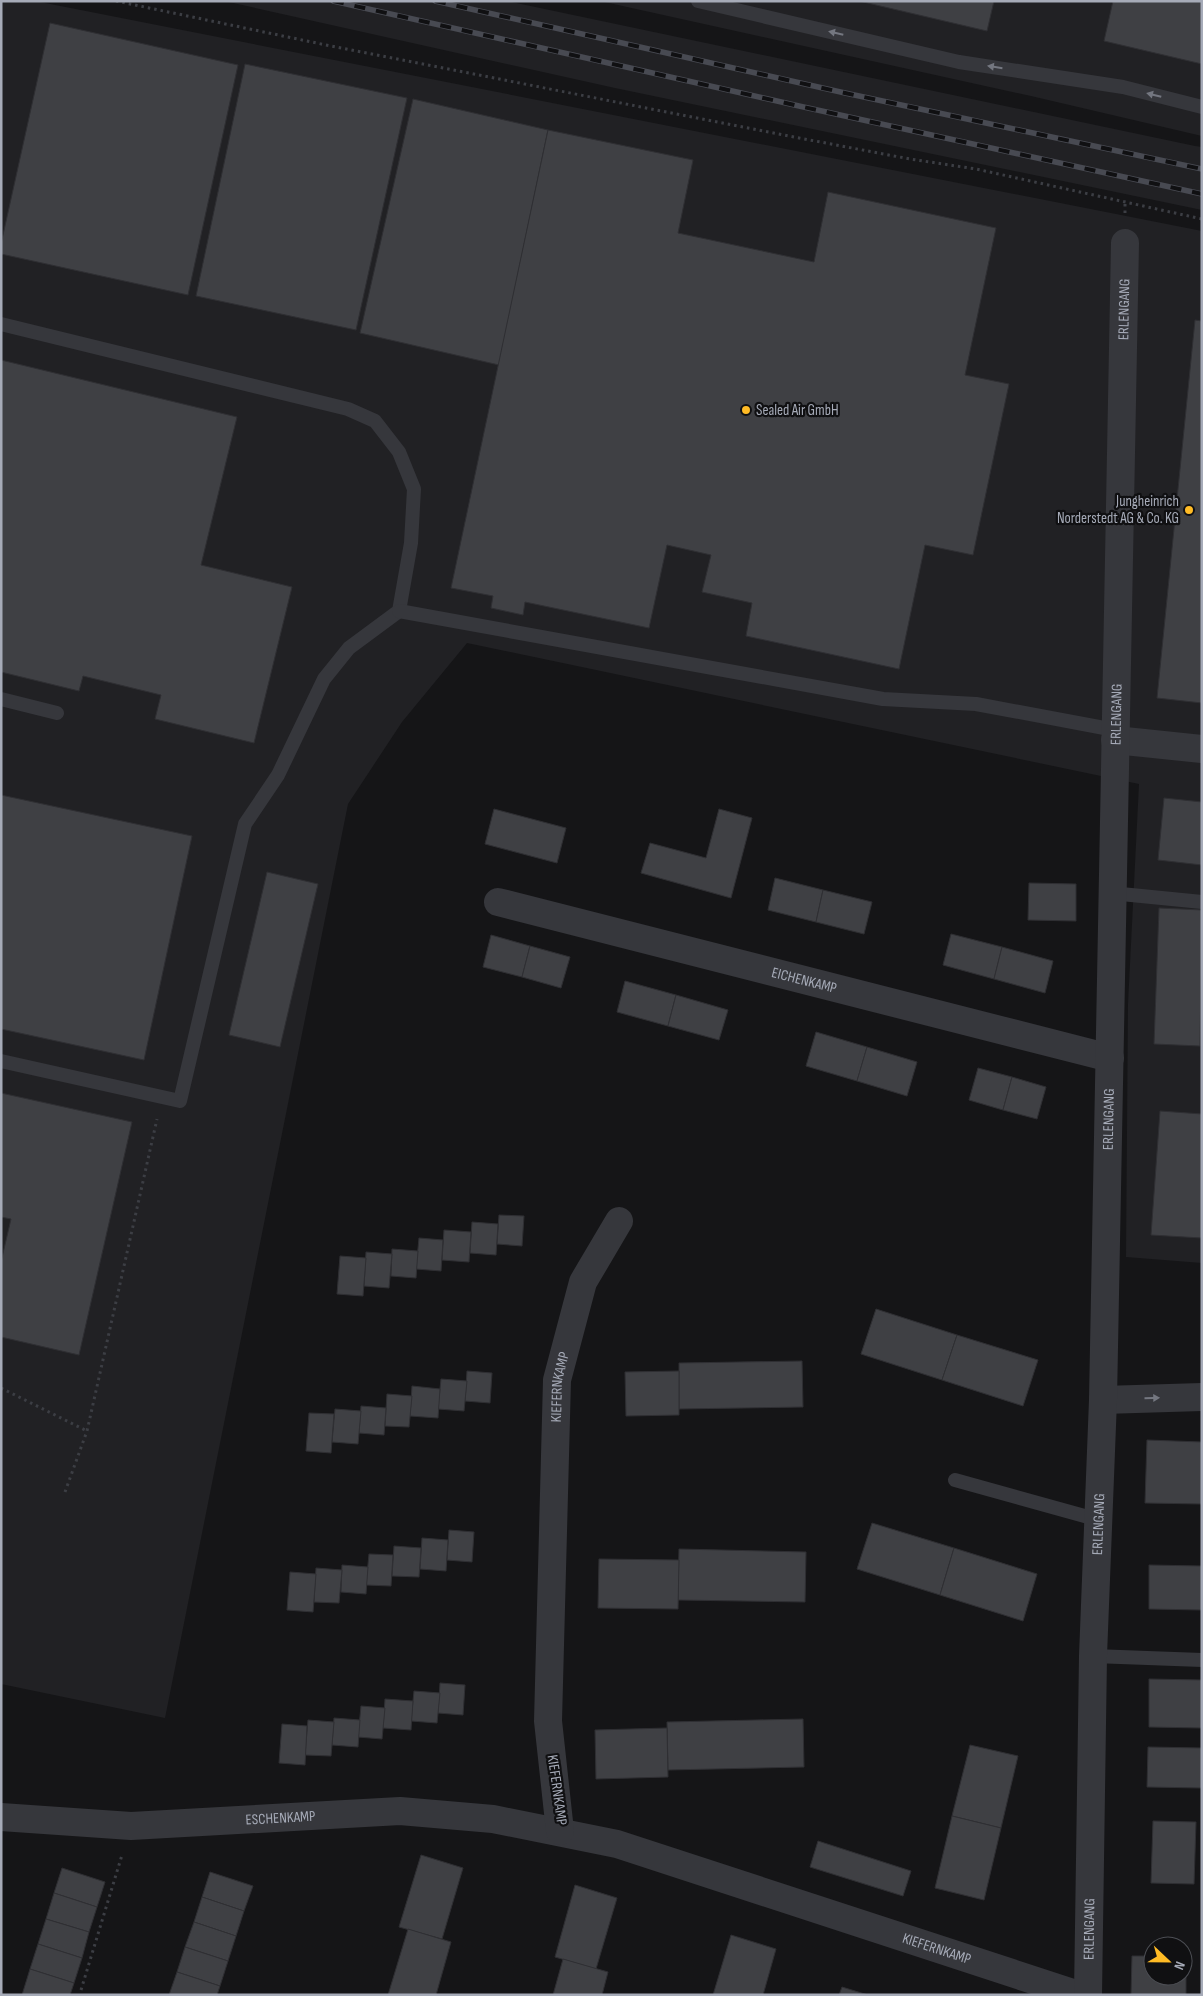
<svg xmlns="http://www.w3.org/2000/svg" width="1203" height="1996" viewBox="0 0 1203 1996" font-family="'Sofia Sans Condensed',sans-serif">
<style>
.built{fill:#212124}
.building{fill:#3f4044;stroke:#2f2f33}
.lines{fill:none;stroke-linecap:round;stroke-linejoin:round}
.path{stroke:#3c3e44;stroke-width:3;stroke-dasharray:2.5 4;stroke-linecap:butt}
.lane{stroke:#36373c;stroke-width:14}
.street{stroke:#36373c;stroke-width:28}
.rail-casing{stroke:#484a52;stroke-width:5.5}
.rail{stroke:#101012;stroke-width:4;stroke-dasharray:11;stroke-linecap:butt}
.oneway{fill:#747780}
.poi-dot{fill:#ffbb25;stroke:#101012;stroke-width:2}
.labels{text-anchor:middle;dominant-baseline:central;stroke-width:4.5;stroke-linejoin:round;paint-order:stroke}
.street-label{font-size:15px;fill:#a6abb8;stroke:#101012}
.poi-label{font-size:15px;fill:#a6abb8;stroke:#101012;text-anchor:start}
</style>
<rect width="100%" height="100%" fill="#151517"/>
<g class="built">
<polygon points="1,1 35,1 1202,231 1202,1263 1126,1257 1128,1004 1139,784 467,643 402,722 348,804 165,1718 1,1684"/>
<polygon points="224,1 507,1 1195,146 1202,147 1202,210 615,88"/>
<polygon points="600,1 1202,1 1202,136 1031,96"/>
</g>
<g class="building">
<polygon points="859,1 994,1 987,31"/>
<polygon points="1113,1 1202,1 1202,64 1104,41"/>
<polygon points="50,23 238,65 188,295 1,254 1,244"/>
<polygon points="245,64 407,98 356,330 196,296"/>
<polygon points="413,99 548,130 499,365 360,333"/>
<polygon points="548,130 693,160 678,233 814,262 828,192 996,228 965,375 1009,384 973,555 925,545 899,669 746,636 752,603 702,592 711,555 667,545 649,628 525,602 523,615 491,608 493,596 451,588"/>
<polygon points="1195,320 1202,321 1202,703 1157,698"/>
<polygon points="1,360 237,417 201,565 292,587 254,743 155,719 161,695 83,676 79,691 1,672"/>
<polygon points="1,795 192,836 144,1060 1,1029"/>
<polygon points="1164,798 1202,802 1202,865 1158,860"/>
<polygon points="494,809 566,828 557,863 485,844"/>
<polygon points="719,809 752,818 731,898 641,873 650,843 706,858"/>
<polygon points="267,872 318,884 280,1047 229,1035"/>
<polygon points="775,878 823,890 816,922 768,910"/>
<polygon points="1029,883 1076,884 1076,921 1028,920"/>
<polygon points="823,890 872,902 864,934 816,922"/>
<polygon points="1159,908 1202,910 1200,1046 1154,1044"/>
<polygon points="951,934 1002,947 994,979 943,965"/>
<polygon points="491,935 530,946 522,977 483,967"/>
<polygon points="530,946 570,957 561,988 522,977"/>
<polygon points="1002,947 1053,961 1045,993 994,979"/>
<polygon points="625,981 676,995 668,1026 617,1012"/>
<polygon points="676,995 728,1010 719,1040 668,1026"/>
<polygon points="816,1032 867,1047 857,1081 806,1066"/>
<polygon points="867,1047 917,1062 907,1096 857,1081"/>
<polygon points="978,1068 1012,1077 1003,1110 969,1100"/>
<polygon points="1012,1077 1046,1087 1037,1119 1003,1110"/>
<polygon points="1,1093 132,1122 79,1355 1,1337 1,1262 11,1219 1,1217"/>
<polygon points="1160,1111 1202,1114 1202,1238 1151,1235"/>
<polygon points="499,1215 524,1216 522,1246 497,1244"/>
<polygon points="472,1222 498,1224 496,1255 470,1253"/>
<polygon points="444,1230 471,1232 469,1262 442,1260"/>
<polygon points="419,1238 443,1240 441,1271 416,1269"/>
<polygon points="392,1249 418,1251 416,1278 391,1276"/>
<polygon points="366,1252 392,1254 389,1288 364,1286"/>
<polygon points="340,1256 366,1258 363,1296 337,1294"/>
<polygon points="876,1309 957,1335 942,1380 861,1354"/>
<polygon points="957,1335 1038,1360 1023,1406 942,1380"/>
<polygon points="802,1361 803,1407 679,1409 679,1363"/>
<polygon points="467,1371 492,1373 490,1403 465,1401"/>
<polygon points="679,1371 679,1415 626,1416 625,1372"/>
<polygon points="441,1379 467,1381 464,1411 438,1409"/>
<polygon points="412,1386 440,1389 438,1418 410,1416"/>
<polygon points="387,1394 412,1396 409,1427 385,1426"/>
<polygon points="361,1406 386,1408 384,1435 359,1433"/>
<polygon points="335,1409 361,1411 358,1444 332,1442"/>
<polygon points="309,1413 334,1414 331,1453 306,1451"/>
<polygon points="1147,1440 1202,1442 1202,1504 1145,1503"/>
<polygon points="872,1523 954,1548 940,1595 857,1569"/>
<polygon points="449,1530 474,1532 472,1562 447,1560"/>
<polygon points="422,1538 448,1540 446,1571 420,1569"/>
<polygon points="394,1546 421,1548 419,1577 392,1576"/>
<polygon points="954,1548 1037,1574 1023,1621 940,1595"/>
<polygon points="679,1549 806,1552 805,1602 678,1600"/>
<polygon points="369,1554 393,1555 391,1586 366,1585"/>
<polygon points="599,1559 679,1560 678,1609 598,1608"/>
<polygon points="342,1565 368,1567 366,1594 341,1592"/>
<polygon points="1149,1565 1202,1566 1202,1610 1149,1609"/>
<polygon points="316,1568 342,1570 339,1603 314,1602"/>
<polygon points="290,1572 316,1574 313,1612 287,1610"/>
<polygon points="1149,1679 1202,1680 1202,1728 1149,1727"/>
<polygon points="440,1683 465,1685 463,1715 438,1713"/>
<polygon points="414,1691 440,1693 437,1723 411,1721"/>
<polygon points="385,1699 413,1701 411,1730 383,1728"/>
<polygon points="361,1706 385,1708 382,1739 358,1737"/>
<polygon points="334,1718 360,1720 358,1747 332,1745"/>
<polygon points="803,1719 804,1767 668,1770 667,1722"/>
<polygon points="308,1720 334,1722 331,1756 305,1755"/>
<polygon points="282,1724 307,1726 305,1765 279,1763"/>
<polygon points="667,1728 668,1777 596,1779 595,1730"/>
<polygon points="970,1745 1018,1756 1001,1828 952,1816"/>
<polygon points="1148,1747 1202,1748 1202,1788 1147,1787"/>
<polygon points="952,1816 1001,1828 984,1900 935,1888"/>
<polygon points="1153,1821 1196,1822 1194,1884 1151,1883"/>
<polygon points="818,1841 911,1871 903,1896 810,1867"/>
<polygon points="421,1855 463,1868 442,1939 399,1927"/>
<polygon points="62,1868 105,1882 97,1907 54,1893"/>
<polygon points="210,1872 253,1886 244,1911 202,1897"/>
<polygon points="575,1885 617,1898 596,1969 555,1957"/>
<polygon points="54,1893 97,1907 89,1932 46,1919"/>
<polygon points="202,1897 244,1911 236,1936 194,1922"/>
<polygon points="46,1919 89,1932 82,1958 38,1944"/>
<polygon points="194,1922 236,1936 228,1961 185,1947"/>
<polygon points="408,1929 451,1942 436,1995 388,1995"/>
<polygon points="731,1935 776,1949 763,1995 713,1995"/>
<polygon points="38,1944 82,1958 74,1983 30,1969"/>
<polygon points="185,1947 228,1961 220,1986 177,1972"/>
<polygon points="1132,1956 1153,1956 1153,1976 1183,1976 1183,1957 1186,1957 1186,1995 1131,1995"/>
<polygon points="563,1959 608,1972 602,1995 553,1995"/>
<polygon points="30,1969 74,1983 70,1995 22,1995"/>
<polygon points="177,1972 220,1986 217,1995 169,1995"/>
<polygon points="842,1987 868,1995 839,1995"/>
</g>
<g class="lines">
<g class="path">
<polyline points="116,1 326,45 794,137 910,159 976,169 1202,219"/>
<polyline points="1125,213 1125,202"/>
<polyline points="1,1388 87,1431"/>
<polyline points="65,1492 87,1431 157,1119"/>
<polyline points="81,1990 122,1855"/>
</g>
<g class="lane">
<polyline points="698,1 959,62 1123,87 1202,107"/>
<polyline points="1,324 348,409 375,421 399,452 414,489 411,543 399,611 349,648 324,679 278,775 245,824 180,1101 1,1061"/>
<polyline points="399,611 883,699 976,704 1115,730"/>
<polyline points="1,699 57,713"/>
<polyline points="1111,893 1202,902"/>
<polyline points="955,1480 1099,1520"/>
<polyline points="1093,1656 1202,1660"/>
</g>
<g class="street">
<polyline points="1115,740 1202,749"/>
<path id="s1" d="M498 902 1110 1058"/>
<polyline points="1103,1400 1202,1397"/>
<path id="s2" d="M1 1817 131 1826 400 1811 493 1819 617 1844 1079 1995"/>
<path id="s3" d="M560 1831 548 1721 557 1380 583 1282 619 1221"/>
<path id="s4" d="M1088 1995 1093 1656 1103 1400 1125 243"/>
</g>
<g class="rail-casing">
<g id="rail">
<polyline points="333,1 799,106 1202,194"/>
<polyline points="435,1 845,93 1202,169"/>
</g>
</g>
<use href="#rail" class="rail"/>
</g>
<defs><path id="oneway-solid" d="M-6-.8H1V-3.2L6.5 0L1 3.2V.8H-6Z" transform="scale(1.25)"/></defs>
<g class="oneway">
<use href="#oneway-solid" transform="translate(836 33) rotate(-167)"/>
<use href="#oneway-solid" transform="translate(995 67) rotate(-171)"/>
<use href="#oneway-solid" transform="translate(1154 95) rotate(-166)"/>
<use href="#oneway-solid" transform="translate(1152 1398) rotate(-1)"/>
</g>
<g class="poi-dot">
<circle cx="746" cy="410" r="5"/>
<circle cx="1189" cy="510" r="5"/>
</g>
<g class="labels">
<g class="street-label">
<text stroke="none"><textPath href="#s4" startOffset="1686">ERLENGANG</textPath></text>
<text stroke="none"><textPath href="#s4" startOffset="1281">ERLENGANG</textPath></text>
<text stroke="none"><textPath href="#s1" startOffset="316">EICHENKAMP</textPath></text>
<text stroke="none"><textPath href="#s4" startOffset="876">ERLENGANG</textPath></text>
<text stroke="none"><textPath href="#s3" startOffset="445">KIEFERNKAMP</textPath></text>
<text stroke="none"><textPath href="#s4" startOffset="471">ERLENGANG</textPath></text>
<text transform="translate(557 1790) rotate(82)">KIEFERNKAMP</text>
<text stroke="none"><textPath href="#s2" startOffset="280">ESCHENKAMP</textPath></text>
<text stroke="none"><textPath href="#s4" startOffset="66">ERLENGANG</textPath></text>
<text stroke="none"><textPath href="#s2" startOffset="956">KIEFERNKAMP</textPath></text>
</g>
<g class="poi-label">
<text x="756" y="410">Sealed Air GmbH</text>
<text x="1179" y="501" text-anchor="end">Jungheinrich<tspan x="1179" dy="17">Norderstedt AG &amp; Co. KG</tspan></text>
</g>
</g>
<rect width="1203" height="1996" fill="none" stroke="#a6abb8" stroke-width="5"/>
<g transform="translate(1168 1961) rotate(112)"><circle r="24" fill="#101012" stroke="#4c4e54"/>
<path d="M0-4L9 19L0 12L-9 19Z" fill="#ffbb25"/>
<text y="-8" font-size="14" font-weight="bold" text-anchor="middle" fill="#a6abb8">N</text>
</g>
</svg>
